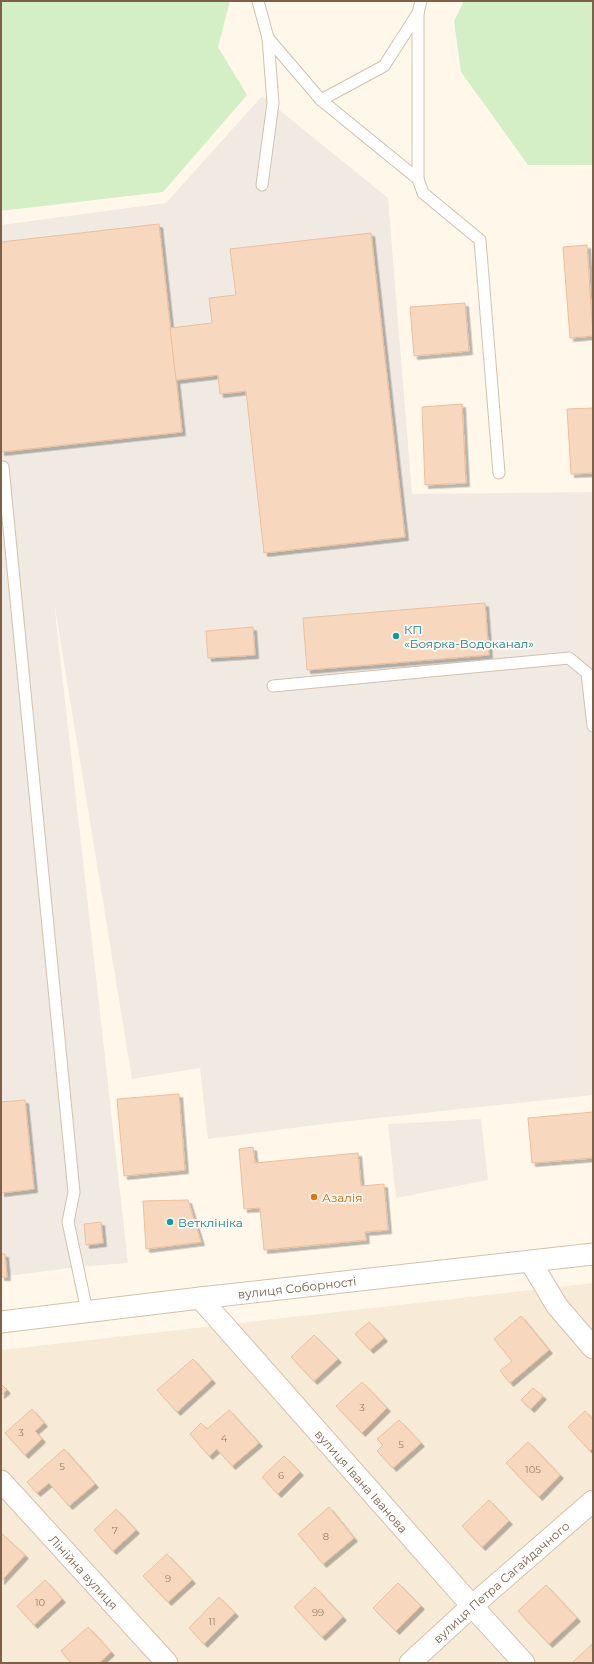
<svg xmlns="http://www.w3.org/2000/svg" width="594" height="1664" viewBox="0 0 594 1664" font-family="Montserrat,sans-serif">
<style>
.residential{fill:#f7ebd7}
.industrial{fill:#f0eae3}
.green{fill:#d4efc5}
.building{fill:#f7d8be;stroke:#ecbf9c;filter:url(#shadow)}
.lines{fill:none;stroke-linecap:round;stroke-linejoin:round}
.lane-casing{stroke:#d3c0ad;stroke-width:13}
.street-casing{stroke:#d3c0ad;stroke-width:23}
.lane{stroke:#fff;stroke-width:11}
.street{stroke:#fff;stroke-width:21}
.culture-dot{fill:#0f9aa8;stroke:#fffbf3;stroke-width:1.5}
.food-dot{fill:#e8710a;stroke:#fffbf3;stroke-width:1.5}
.labels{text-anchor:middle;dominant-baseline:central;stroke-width:3.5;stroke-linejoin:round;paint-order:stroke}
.number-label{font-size:10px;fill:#9c7d66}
.culture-label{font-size:12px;fill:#0d838f;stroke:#fffbf3;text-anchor:start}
.food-label{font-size:12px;fill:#c56008;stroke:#fffbf3;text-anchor:start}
.street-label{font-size:12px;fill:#7e5f49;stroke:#fffbf3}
</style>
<defs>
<filter id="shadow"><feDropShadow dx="3.5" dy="3.5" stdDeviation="0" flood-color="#0004"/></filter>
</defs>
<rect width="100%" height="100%" fill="#fff8ea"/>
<polygon class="residential" points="593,1283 593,1663 1,1663 1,1350"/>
<g class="industrial">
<polygon points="262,96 388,198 412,494 593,492 593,1095 331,1123 208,1139 200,1068 132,1079 54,602 128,1263 77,1267 1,1277 1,225 166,203"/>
<polygon points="481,1119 488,1180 396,1198 388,1124"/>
</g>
<g class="green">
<polygon points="1,1 230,1 218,47 247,95 163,192 1,211"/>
<polygon points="464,1 593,1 593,165 528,165 461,72 454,21"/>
</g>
<g class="building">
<polygon points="159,224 182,432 1,452 1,242"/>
<polygon points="371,233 405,537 264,553 246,391 220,394 218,375 176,380 170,328 212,323 209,298 236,295 230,249"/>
<polygon points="587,245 593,336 570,338 563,247"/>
<polygon points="465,303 469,351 414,356 410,307"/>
<polygon points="462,404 466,483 425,485 422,407"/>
<polygon points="593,408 593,473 571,474 567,409"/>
<polygon points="485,603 489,655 307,670 303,618"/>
<polygon points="253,627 255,655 208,658 206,631"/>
<polygon points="179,1094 185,1170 124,1176 117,1099"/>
<polygon points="25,1100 34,1189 1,1193 1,1102"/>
<polygon points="593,1112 593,1158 532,1163 528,1118"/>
<polygon points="253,1147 255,1163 358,1153 361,1186 384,1184 388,1230 365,1232 366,1240 264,1250 260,1208 244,1209 239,1149"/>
<polygon points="188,1200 201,1242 146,1249 143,1201"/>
<polygon points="101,1222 103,1243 86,1245 84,1224"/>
<polygon points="1,1254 5,1254 7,1277 1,1277"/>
<polygon points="521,1316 549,1350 510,1383 500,1371 512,1361 494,1339"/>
<polygon points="369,1322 384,1338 370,1350 355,1334"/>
<polygon points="314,1335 338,1359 314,1381 291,1357"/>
<polygon points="193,1359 212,1380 177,1412 157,1390"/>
<polygon points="362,1382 387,1408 362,1433 336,1406"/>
<polygon points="1,1384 7,1390 1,1395"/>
<polygon points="533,1388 543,1396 531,1409 521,1400"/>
<polygon points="32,1409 44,1423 35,1431 42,1439 25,1455 5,1433"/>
<polygon points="229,1410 259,1443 232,1466 217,1449 209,1456 190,1434 201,1423 207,1429"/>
<polygon points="585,1411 593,1420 593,1448 590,1451 568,1427"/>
<polygon points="399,1420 421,1443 393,1468 377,1451 383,1445 377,1439"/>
<polygon points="528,1442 560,1475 539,1497 506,1463"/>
<polygon points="64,1449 95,1484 69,1506 49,1483 37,1493 27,1482"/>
<polygon points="284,1456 300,1472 278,1494 262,1477"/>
<polygon points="489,1500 509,1521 482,1547 462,1526"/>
<polygon points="329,1507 354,1538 323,1564 298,1534"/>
<polygon points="116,1509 136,1530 113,1551 94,1530"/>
<polygon points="1,1533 25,1555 1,1581"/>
<polygon points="167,1554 192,1580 168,1602 143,1576"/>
<polygon points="45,1580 62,1599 34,1625 17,1606"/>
<polygon points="398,1583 421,1606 396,1631 373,1608"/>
<polygon points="546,1585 577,1618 549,1644 518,1611"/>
<polygon points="315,1587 343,1617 322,1637 294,1607"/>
<polygon points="219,1597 235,1613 204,1644 189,1628"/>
<polygon points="88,1627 111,1652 99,1663 71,1663 61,1651"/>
<polygon points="592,1644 593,1663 572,1663"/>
</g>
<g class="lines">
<g class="lane-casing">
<g id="lane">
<polyline points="258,1 268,38 321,100 384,66 418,13 421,1"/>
<polyline points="321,100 418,179 418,13"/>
<polyline points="418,179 423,193 480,240 499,473"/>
<polyline points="262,185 273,103 268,38"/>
<polyline points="3,467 74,1192 68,1222 87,1311"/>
<polyline points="273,686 569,658 587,673 593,726"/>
</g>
</g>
<g class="street-casing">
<g id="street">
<polyline points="530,1261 557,1306 593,1348"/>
<path id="s1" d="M200 1298 472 1606 524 1663"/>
<path id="s2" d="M1 1322 200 1298 593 1254"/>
<path id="s3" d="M1 1481 167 1663"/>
<path id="s4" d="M410 1663 472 1606 593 1501"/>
</g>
</g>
<use href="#lane" class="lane"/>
<use href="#street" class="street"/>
</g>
<g class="culture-dot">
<circle cx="396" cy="636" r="4"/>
<circle cx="170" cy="1222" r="4"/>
</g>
<circle class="food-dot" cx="314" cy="1197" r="4"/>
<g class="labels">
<g class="number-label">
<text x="362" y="1407">3</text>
<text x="21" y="1432">3</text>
<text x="224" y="1438">4</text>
<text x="401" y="1444">5</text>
<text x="62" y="1466">5</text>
<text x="533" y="1469">105</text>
<text x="281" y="1475">6</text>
<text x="115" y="1530">7</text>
<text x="326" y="1536">8</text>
<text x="168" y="1578">9</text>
<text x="40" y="1602">10</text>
<text x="318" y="1612">99</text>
<text x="212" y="1621">11</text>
</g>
<g class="culture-label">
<text x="404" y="629">КП<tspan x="404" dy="14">«Боярка-Водоканал»</tspan></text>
<text x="178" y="1222">Ветклініка</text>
</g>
<g class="food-label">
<text x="322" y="1197">Азалія</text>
</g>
<g class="street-label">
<text stroke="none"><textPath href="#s2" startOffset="298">вулиця Соборності</textPath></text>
<text stroke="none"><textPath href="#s1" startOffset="244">вулиця Івана Іванова</textPath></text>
<text stroke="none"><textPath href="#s3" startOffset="123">Лінійна вулиця</textPath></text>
<text stroke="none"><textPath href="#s4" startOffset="122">вулиця Петра Сагайдачного</textPath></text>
</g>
</g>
<rect width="594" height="1664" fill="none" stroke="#7e5f49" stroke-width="4"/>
</svg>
